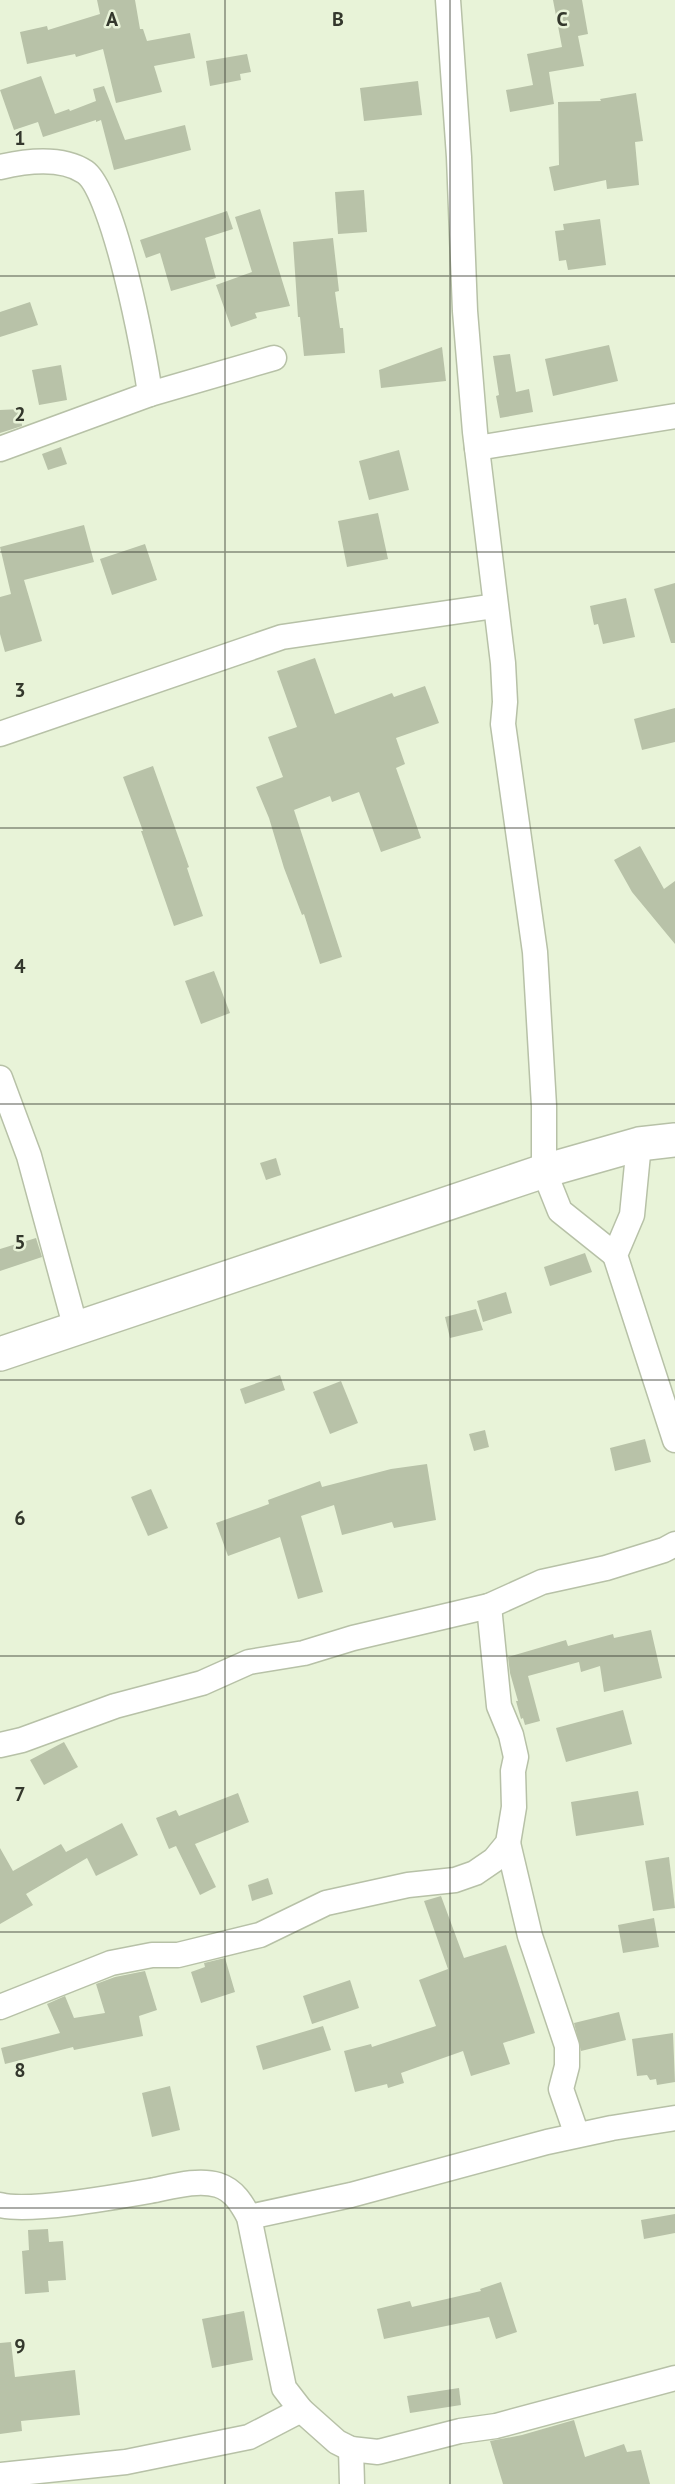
<svg xmlns="http://www.w3.org/2000/svg" width="675" height="2484" viewBox="0 0 675 2484" font-family="'PT Sans',sans-serif">
<style>
.building{fill:#b8c2a8}
.lines{fill:none;stroke-linecap:round;stroke-linejoin:round}
.street-casing{stroke:#b7c1a7;stroke-width:27}
.secondary-casing{stroke:#b7c1a7;stroke-width:36}
.street{stroke:#fff;stroke-width:24}
.secondary{stroke:#fff;stroke-width:33}
.grid{fill:none;stroke:#33372c;stroke-width:1.5;stroke-opacity:0.55}
.grid-label{font-size:20px;text-anchor:middle;font-weight:bold;fill:#33372c;stroke:#e8f3d8;stroke-width:5;stroke-linejoin:round;paint-order:stroke}
</style>
<rect width="100%" height="100%" fill="#e8f3d8"/>
<g class="building">
<polygon points="97,0 135,0 140,29 143,29 147,41 190,33 195,58 154,66 162,92 116,103 103,49 76,57 75,54 27,64 20,32 47,26 48,30 100,14"/>
<polygon points="553,0 582,0 588,34 578,36 584,66 549,72 554,104 510,112 506,90 533,85 527,54 562,47"/>
<polygon points="247,54 251,72 240,74 241,80 210,86 206,61"/>
<polygon points="41,76 55,114 69,109 70,111 96,101 93,89 104,86 125,140 185,125 191,150 114,170 101,120 96,122 96,120 43,137 38,122 14,130 0,90"/>
<polygon points="418,81 422,115 364,121 360,88"/>
<polygon points="636,93 643,141 635,142 639,185 607,189 606,180 554,191 549,167 559,165 558,102 601,101 600,99"/>
<polygon points="364,190 367,232 338,234 335,192"/>
<polygon points="260,209 290,306 255,313 257,318 231,327 216,285 252,272 235,217"/>
<polygon points="227,211 233,229 205,238 216,278 171,291 160,253 146,258 140,240"/>
<polygon points="600,219 606,265 568,270 566,260 559,261 555,231 564,230 563,224"/>
<polygon points="333,238 339,291 335,292 340,328 343,328 345,353 304,356 300,317 298,317 293,242"/>
<polygon points="30,302 38,325 0,337 0,312"/>
<polygon points="609,345 618,381 553,396 545,359"/>
<polygon points="442,347 446,381 381,388 379,370"/>
<polygon points="510,354 516,392 529,389 533,412 500,418 496,396 499,395 493,356"/>
<polygon points="61,365 67,400 39,405 32,370"/>
<polygon points="21,409 22,426 0,433 0,410"/>
<polygon points="61,447 67,464 48,470 42,454"/>
<polygon points="399,450 409,490 369,500 359,461"/>
<polygon points="378,513 388,559 347,567 338,521"/>
<polygon points="84,525 94,562 24,580 42,641 5,652 0,634 0,597 11,594 0,547"/>
<polygon points="145,544 157,580 112,595 100,559"/>
<polygon points="675,583 675,643 671,643 654,589"/>
<polygon points="626,598 635,637 603,644 598,624 594,625 590,606"/>
<polygon points="315,658 335,714 392,693 394,697 425,686 439,723 396,738 405,764 396,768 421,838 381,852 359,792 332,802 330,796 294,810 342,957 320,964 304,914 302,915 284,868 269,818 256,787 283,777 268,737 297,727 277,671"/>
<polygon points="675,708 675,742 642,750 634,719"/>
<polygon points="153,766 189,867 187,868 203,916 174,926 141,831 143,831 123,777"/>
<polygon points="640,846 664,889 675,881 675,944 632,892 614,860"/>
<polygon points="214,971 230,1013 201,1024 185,981"/>
<polygon points="276,1158 281,1175 266,1180 260,1163"/>
<polygon points="36,1238 42,1257 0,1271 0,1249"/>
<polygon points="585,1253 592,1272 550,1286 544,1267"/>
<polygon points="506,1292 512,1313 483,1322 477,1301"/>
<polygon points="476,1309 483,1330 450,1338 445,1317"/>
<polygon points="280,1375 285,1390 245,1404 240,1389"/>
<polygon points="341,1381 358,1423 330,1434 313,1392"/>
<polygon points="485,1430 489,1447 474,1451 469,1434"/>
<polygon points="645,1439 651,1462 615,1471 610,1448"/>
<polygon points="427,1464 436,1520 394,1528 392,1522 342,1535 334,1505 301,1516 323,1592 298,1599 280,1537 228,1556 216,1523 269,1504 268,1500 320,1481 322,1487 391,1469"/>
<polygon points="151,1489 168,1528 148,1536 131,1497"/>
<polygon points="651,1630 662,1678 604,1692 600,1666 581,1672 579,1662 528,1676 540,1721 525,1725 523,1718 521,1719 516,1701 518,1701 510,1673 508,1657 566,1640 568,1646 613,1634 614,1638"/>
<polygon points="623,1710 632,1744 566,1762 556,1728"/>
<polygon points="64,1742 78,1767 44,1785 30,1760"/>
<polygon points="638,1791 644,1825 576,1836 571,1802"/>
<polygon points="238,1793 249,1822 195,1844 216,1887 200,1895 176,1846 169,1849 156,1818 176,1810 179,1816"/>
<polygon points="122,1823 138,1855 96,1876 87,1858 26,1894 33,1905 0,1924 0,1848 13,1871 61,1844 66,1852"/>
<polygon points="669,1857 675,1908 653,1911 645,1861"/>
<polygon points="268,1878 273,1894 252,1901 248,1885"/>
<polygon points="441,1896 464,1958 506,1945 535,2033 503,2043 510,2064 471,2076 463,2051 401,2073 404,2083 388,2088 387,2084 355,2092 344,2051 371,2044 372,2047 436,2026 419,1980 448,1969 424,1901"/>
<polygon points="654,1918 659,1947 623,1953 618,1925"/>
<polygon points="225,1958 235,1992 201,2003 191,1972 205,1967 204,1963"/>
<polygon points="145,1971 157,2010 139,2016 143,2036 74,2050 73,2047 5,2064 1,2048 60,2033 47,2004 65,1996 74,2018 105,2013 96,1984 115,1977"/>
<polygon points="350,1980 359,2008 312,2024 303,1996"/>
<polygon points="619,2012 626,2040 581,2051 574,2023"/>
<polygon points="323,2026 331,2050 263,2070 256,2046"/>
<polygon points="673,2033 675,2082 657,2085 656,2079 650,2080 647,2075 637,2076 632,2039"/>
<polygon points="170,2086 180,2130 152,2137 142,2093"/>
<polygon points="675,2214 675,2233 644,2239 641,2220"/>
<polygon points="48,2229 49,2242 63,2241 66,2280 48,2281 49,2292 25,2294 22,2251 29,2250 28,2230"/>
<polygon points="501,2282 517,2332 496,2339 489,2317 384,2339 377,2309 410,2301 412,2307 481,2291 480,2289"/>
<polygon points="244,2311 253,2360 212,2368 202,2319"/>
<polygon points="11,2342 15,2377 75,2370 80,2415 21,2421 22,2431 0,2434 0,2343"/>
<polygon points="459,2388 461,2405 410,2413 407,2396"/>
<polygon points="574,2420 585,2457 624,2444 627,2452 641,2450 650,2484 503,2484 490,2441 522,2435"/>
</g>
<g class="lines">
<g class="street-casing">
<g id="street">
<polyline points="448,0 459,157 465,311 475,432 503,663 505,702 503,724 535,952 544,1106 544,1171 560,1211 615,1255"/>
<path d="M0 167C26 161 61 156 85 172 114 192 145 355 150 394L0 449"/>
<polyline points="150,394 274,358"/>
<polyline points="477,448 675,416"/>
<polyline points="0,734 282,637 495,606"/>
<polyline points="0,1078 29,1156 76,1329"/>
<polyline points="639,1144 632,1215 615,1255 675,1440"/>
<polyline points="0,1745 22,1740 115,1706 202,1683 249,1662 304,1653 353,1638 489,1606 542,1582 606,1568 664,1550 675,1544"/>
<polyline points="508,1843 530,1936 567,2046 567,2066 561,2089 577,2135"/>
<polyline points="0,2007 111,1963 152,1955 178,1955 260,1935 326,1903 408,1885 455,1880 475,1873 494,1860 508,1843 514,1807 513,1771 516,1757 511,1735 499,1706 489,1606"/>
<path d="M0 2205C29 2213 121 2196 155 2190 174 2186 199 2179 218 2185 234 2190 242 2204 249 2217L284 2388 301 2410 337 2442 351 2449 378 2452 460 2431 496 2426 675 2378"/>
<polyline points="249,2217 351,2195 547,2142 612,2128 675,2118"/>
<polyline points="351,2449 352,2484"/>
<polyline points="0,2475 126,2462 249,2437 301,2410"/>
</g>
</g>
<g class="secondary-casing">
<polyline id="secondary" points="0,1354 544,1171 639,1144 675,1140"/>
</g>
<use href="#street" class="street"/>
<use href="#secondary" class="secondary"/>
</g>
<path class="grid" d="M225 0V2484M450 0V2484M0 276H675M0 552H675M0 828H675M0 1104H675M0 1380H675M0 1656H675M0 1932H675M0 2208H675"/>
<g class="grid-label">
<text x="112" y="26">A</text>
<text x="338" y="26">B</text>
<text x="562" y="26">C</text>
<text x="20" y="145">1</text>
<text x="20" y="421">2</text>
<text x="20" y="697">3</text>
<text x="20" y="973">4</text>
<text x="20" y="1249">5</text>
<text x="20" y="1525">6</text>
<text x="20" y="1801">7</text>
<text x="20" y="2077">8</text>
<text x="20" y="2353">9</text>
</g>
</svg>
